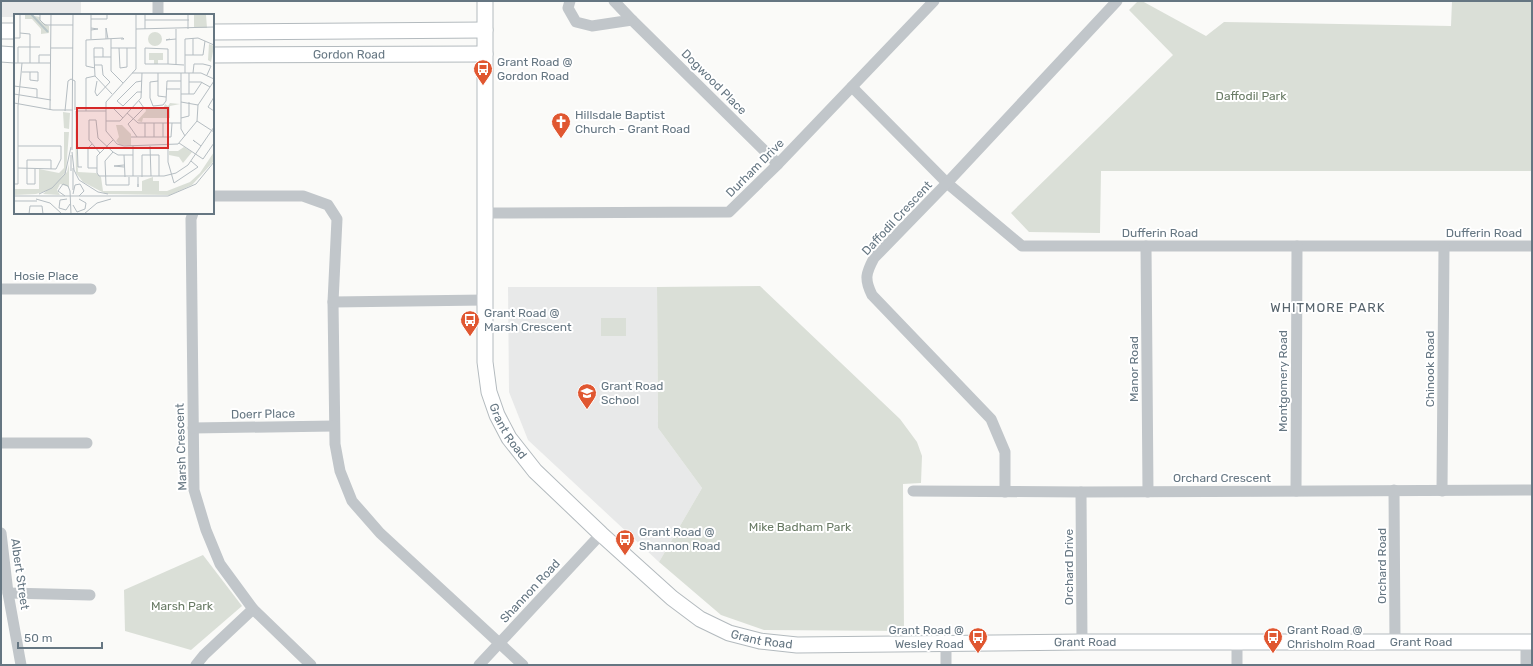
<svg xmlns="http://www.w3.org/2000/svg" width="1533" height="666" viewBox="0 0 1533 666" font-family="Rubik,sans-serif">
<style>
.built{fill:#e8e9e9}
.green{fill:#dadfd7}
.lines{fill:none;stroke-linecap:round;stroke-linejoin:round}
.secondary-casing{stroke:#b3babe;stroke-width:17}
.street{stroke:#c1c6ca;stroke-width:11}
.secondary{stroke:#fff;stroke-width:15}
.labels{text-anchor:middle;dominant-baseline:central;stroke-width:4;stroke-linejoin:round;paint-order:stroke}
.street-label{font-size:12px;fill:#657682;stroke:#fff}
.poi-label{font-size:12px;fill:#657682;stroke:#fff;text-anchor:start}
.park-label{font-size:12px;fill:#687a64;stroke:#fff}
.neighbourhood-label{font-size:13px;letter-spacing:1px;fill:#57646d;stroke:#fff}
.inset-river{fill:none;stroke:#b9c6c9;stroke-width:2}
.inset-road{fill:none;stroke:#b5bdc2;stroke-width:1}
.view{fill:#d62828;fill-opacity:0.15;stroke:#d62828;stroke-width:2}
.inset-edge{fill:none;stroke:#657682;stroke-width:2}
</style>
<rect width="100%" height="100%" fill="#fafaf8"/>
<g class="built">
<polygon points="1,1 81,1 81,15 15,15 15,17 1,17"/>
<polygon points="508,287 657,287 658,428 702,488 659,562 528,440 509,392"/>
</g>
<g class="green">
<polygon points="1138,1 1142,1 1206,36 1224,22 1451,26 1452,1 1532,1 1532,171 1101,171 1100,233 1029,232 1011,213 1173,55 1129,10"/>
<polygon points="760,286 900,419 917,442 922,456 921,483 903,484 904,631 764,630 721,615 659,562 702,488 658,428 657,287"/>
<rect x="601" y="318" width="25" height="18"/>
<polygon points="203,555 242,606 191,650 125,631 124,590"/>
</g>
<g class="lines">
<g class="secondary-casing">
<g id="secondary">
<path id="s1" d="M485 1V362L489 392 497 415 509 438 535 471 601 534 672 598 700 619 729 633 760 641 797 645 1082 642H1532"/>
<polyline points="1,31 15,31"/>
<polyline points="213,32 485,30"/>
<polyline points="1,54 15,55"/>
<path id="s2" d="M213 55 485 54"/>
</g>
</g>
<g class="street">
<polyline points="158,1 158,15"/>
<polyline points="570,1 568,8 576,22 592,26 632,20 614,1"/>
<polyline points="632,20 778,164"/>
<polyline points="852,87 947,183 1022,246 1532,246"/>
<polyline points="213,196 303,196 328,205 337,219 333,302 335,444 340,471 352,501 380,533 523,665"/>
<polyline points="193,213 191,219 194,490 206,530 220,564 253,609 311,665"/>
<polyline points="485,213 729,212 778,164 934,1"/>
<polyline points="1146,246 1148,492"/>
<polyline points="1,289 91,289"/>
<polyline points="333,302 485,300"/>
<polyline points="193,428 334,426"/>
<polyline points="1,443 87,443"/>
<polyline points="1394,490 1395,642"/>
<polyline points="913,491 1081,492 1532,490"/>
<polyline points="1296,491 1297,246"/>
<polyline points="1442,491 1444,247"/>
<path d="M1005 492V452L991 419 872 295C864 279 866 273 874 258L947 183 1117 1"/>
<polyline points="1081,492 1082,642"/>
<polyline points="1,533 8,593 21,665"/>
<polyline points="8,593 90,595"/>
<polyline points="1526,642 1526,665"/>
<polyline points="1237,643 1237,665"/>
<polyline points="946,644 946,665"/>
<polyline points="196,665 204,655 253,609"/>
<polyline points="479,665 601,534"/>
</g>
<use href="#secondary" class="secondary"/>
</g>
<defs>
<g id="bus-pin" transform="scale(1)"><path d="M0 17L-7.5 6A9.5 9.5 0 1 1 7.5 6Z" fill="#e05731" stroke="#fff"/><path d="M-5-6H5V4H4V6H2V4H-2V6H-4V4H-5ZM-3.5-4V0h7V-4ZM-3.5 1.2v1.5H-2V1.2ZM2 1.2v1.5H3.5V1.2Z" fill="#fff"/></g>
<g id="church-pin" transform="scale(1)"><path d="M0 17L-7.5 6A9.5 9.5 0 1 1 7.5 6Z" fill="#e05731" stroke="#fff"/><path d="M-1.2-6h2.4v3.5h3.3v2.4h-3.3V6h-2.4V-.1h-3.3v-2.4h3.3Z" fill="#fff"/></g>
<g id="school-pin" transform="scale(1)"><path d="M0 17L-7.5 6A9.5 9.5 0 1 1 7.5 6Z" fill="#e05731" stroke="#fff"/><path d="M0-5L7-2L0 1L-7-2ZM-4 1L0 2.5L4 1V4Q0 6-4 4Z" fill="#fff"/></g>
</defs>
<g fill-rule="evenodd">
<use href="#bus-pin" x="483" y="69"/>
<use href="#church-pin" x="561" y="122"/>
<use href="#bus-pin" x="470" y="320"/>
<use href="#school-pin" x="587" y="393"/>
<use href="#bus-pin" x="625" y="539"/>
<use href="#bus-pin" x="978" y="637"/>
<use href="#bus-pin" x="1273" y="637"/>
</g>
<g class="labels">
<g class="street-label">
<text stroke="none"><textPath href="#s2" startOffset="136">Gordon Road</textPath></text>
<text transform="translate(714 82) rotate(45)">Dogwood Place</text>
<text transform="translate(755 168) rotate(-45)">Durham Drive</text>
<text transform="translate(897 218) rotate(-47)">Daffodil Crescent</text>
<text x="1160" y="233">Dufferin Road</text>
<text x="1484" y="233">Dufferin Road</text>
<text x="46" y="276">Hosie Place</text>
<text transform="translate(1134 369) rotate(-90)">Manor Road</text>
<text transform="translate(1430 369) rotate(-90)">Chinook Road</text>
<text transform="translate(1283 381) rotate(-90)">Montgomery Road</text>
<text transform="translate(263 414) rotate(-1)">Doerr Place</text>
<text stroke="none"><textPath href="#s1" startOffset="435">Grant Road</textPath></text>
<text transform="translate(181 447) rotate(-92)">Marsh Crescent</text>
<text x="1222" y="478">Orchard Crescent</text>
<text transform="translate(1382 566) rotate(-90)">Orchard Road</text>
<text transform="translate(1069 567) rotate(-90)">Orchard Drive</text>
<text transform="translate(20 574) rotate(82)">Albert Street</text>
<text transform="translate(530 591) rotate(-47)">Shannon Road</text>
<text stroke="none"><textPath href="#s1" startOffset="771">Grant Road</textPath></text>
<text stroke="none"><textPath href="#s1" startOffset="1095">Grant Road</textPath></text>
<text stroke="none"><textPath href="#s1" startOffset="1431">Grant Road</textPath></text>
</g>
<g class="poi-label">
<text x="497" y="62">Grant Road @<tspan x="497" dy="14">Gordon Road</tspan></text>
<text x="575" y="115">Hillsdale Baptist<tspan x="575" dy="14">Church - Grant Road</tspan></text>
<text x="484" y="313">Grant Road @<tspan x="484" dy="14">Marsh Crescent</tspan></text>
<text x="601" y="386">Grant Road<tspan x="601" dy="14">School</tspan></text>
<text x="639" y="532">Grant Road @<tspan x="639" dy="14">Shannon Road</tspan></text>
<text x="964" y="630" text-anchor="end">Grant Road @<tspan x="964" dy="14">Wesley Road</tspan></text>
<text x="1287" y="630">Grant Road @<tspan x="1287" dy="14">Chrisholm Road</tspan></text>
</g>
<g class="park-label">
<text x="1251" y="96">Daffodil Park</text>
<text x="800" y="527">Mike Badham Park</text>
<text x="182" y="606">Marsh Park</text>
</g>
<g class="neighbourhood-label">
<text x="1328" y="307">WHITMORE PARK</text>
</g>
</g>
<g transform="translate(14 14)">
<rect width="200" height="200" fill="#fafaf8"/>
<path d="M11 0 26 3V7L35 12V19L27 20V15L18 5H11ZM180 1H192L193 14H180ZM134 25a7 7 0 1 1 14 0a7 7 0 1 1-14 0ZM195 30 200 32 197 48 194 46ZM135 39H149V46H144V50H140V46H135ZM156 89 166 90 156 92V104H129L128 108 123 107 132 97 131 94 149 95 151 90 154 92ZM49 98 56 99 55 115 50 114ZM61 98 64 158 82 159 87 163 89 177H128V167L139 163V167H145V177H153L176 168 186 159 200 138V147L178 171 156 181 92 180 69 168 62 159ZM102 111H108L117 120V132L106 131 102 127 105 123ZM50 118H55L52 158 35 176 22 180 0 181V175H25V155L45 159 50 154ZM170 133 178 138 169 149 165 143 155 141V137H164ZM55 150V173L46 170 43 176 46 181 29 180 53 158Z" fill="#dadfd7"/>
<path class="inset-river" d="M17 0 34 18"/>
<path class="inset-road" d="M26 0V6L31 11H59M122 0V55L92 88V117L103 130 110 132 164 130 183 107 184 91 200 67M77 5H93V0M131 6H175M77 14 84 15 77 16M122 15 200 13M131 15V0M174 15V0M6 19 16 20V49M0 24H6V0M77 25V0M92 25V14L94 25M97 25V57L109 69M156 25 152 26 162 25M37 34H59M97 34H122M105 34 106 54 113 53V34M131 34 154 35V50H131ZM171 41H189L191 27M179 41V24M80 43V34H89V43M97 43H80L81 62 98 80M0 49H37M4 49V33H26M25 49V41H36M154 50 170 51M81 51H88L89 61 96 68 83 82 81 78 83 67M162 51V15M81 54 72 52V26L109 24 110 25H107M8 58H24V67L16 66V58M118 59H187L200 65M144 59V82L152 83M167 59V115L171 122M171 59V25L184 24 200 31M175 59V80M179 59 180 50H189L197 52 193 61M144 67 136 68V84L139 92 149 91 152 87 153 67H167M175 68H187L196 73M0 72 23 75V84M152 75H166M128 78H123L109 92 103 87 122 68 128 67M0 80 37 86M167 80H180L188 68M200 83 194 93 200 97M167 88 184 91M0 89 39 96H59M100 95 109 104M36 96 37 0M51 97 54 67 57 65 61 67V96M62 97 64 153H68M62 97H92M72 97V64L81 62M113 99 124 109H167M167 104 175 102V88M92 107H106L127 84 128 59M183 107 200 118M131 109V123M117 123H157L158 109M123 123 114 110 130 94 125 87M140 123V109M149 123V109M99 126 83 142V159L85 162H150L162 159 174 151 200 113M181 128 179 126 187 132M165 129 189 145 200 129M78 130 74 134V154H83M119 132V162M136 132 137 162M154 132V148L160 169 184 153 177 147M58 136 59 0M58 138 60 156 65 166 84 178 94 180M99 138 91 147 92 171H115V163M86 139 75 126V106H82L84 124 99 138 104 141H119M110 141 111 163M110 151 100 152 110 153M4 154 42 155 47 145V132H4M59 154V176M21 155V170H13V146H37V155M57 157V141M128 163V141H145V162M0 170H4V92L8 49M124 170V173V163M25 180 38 174 51 160 57 133M59 180 61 171 66 170 70 177 65 182M0 182H154L182 170 200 148M51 182 44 177 49 170 54 172 56 177 57 200M22 185 36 189 48 200M53 185 46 186 45 194 52 196 56 190M0 187H23M59 191 63 198 71 195 72 189 65 185M15 200 16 192H28L29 200M70 200 83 189 97 185"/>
<path class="view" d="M63 94H154V134H63Z"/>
<rect width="200" height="200" class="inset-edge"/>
</g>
<rect width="1533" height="666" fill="none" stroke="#657682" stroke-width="4"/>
<path d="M18 642v6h84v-6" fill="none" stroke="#657682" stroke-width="2"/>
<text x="24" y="642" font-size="12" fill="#657682" stroke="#ffffff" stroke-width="3" paint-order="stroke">50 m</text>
</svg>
